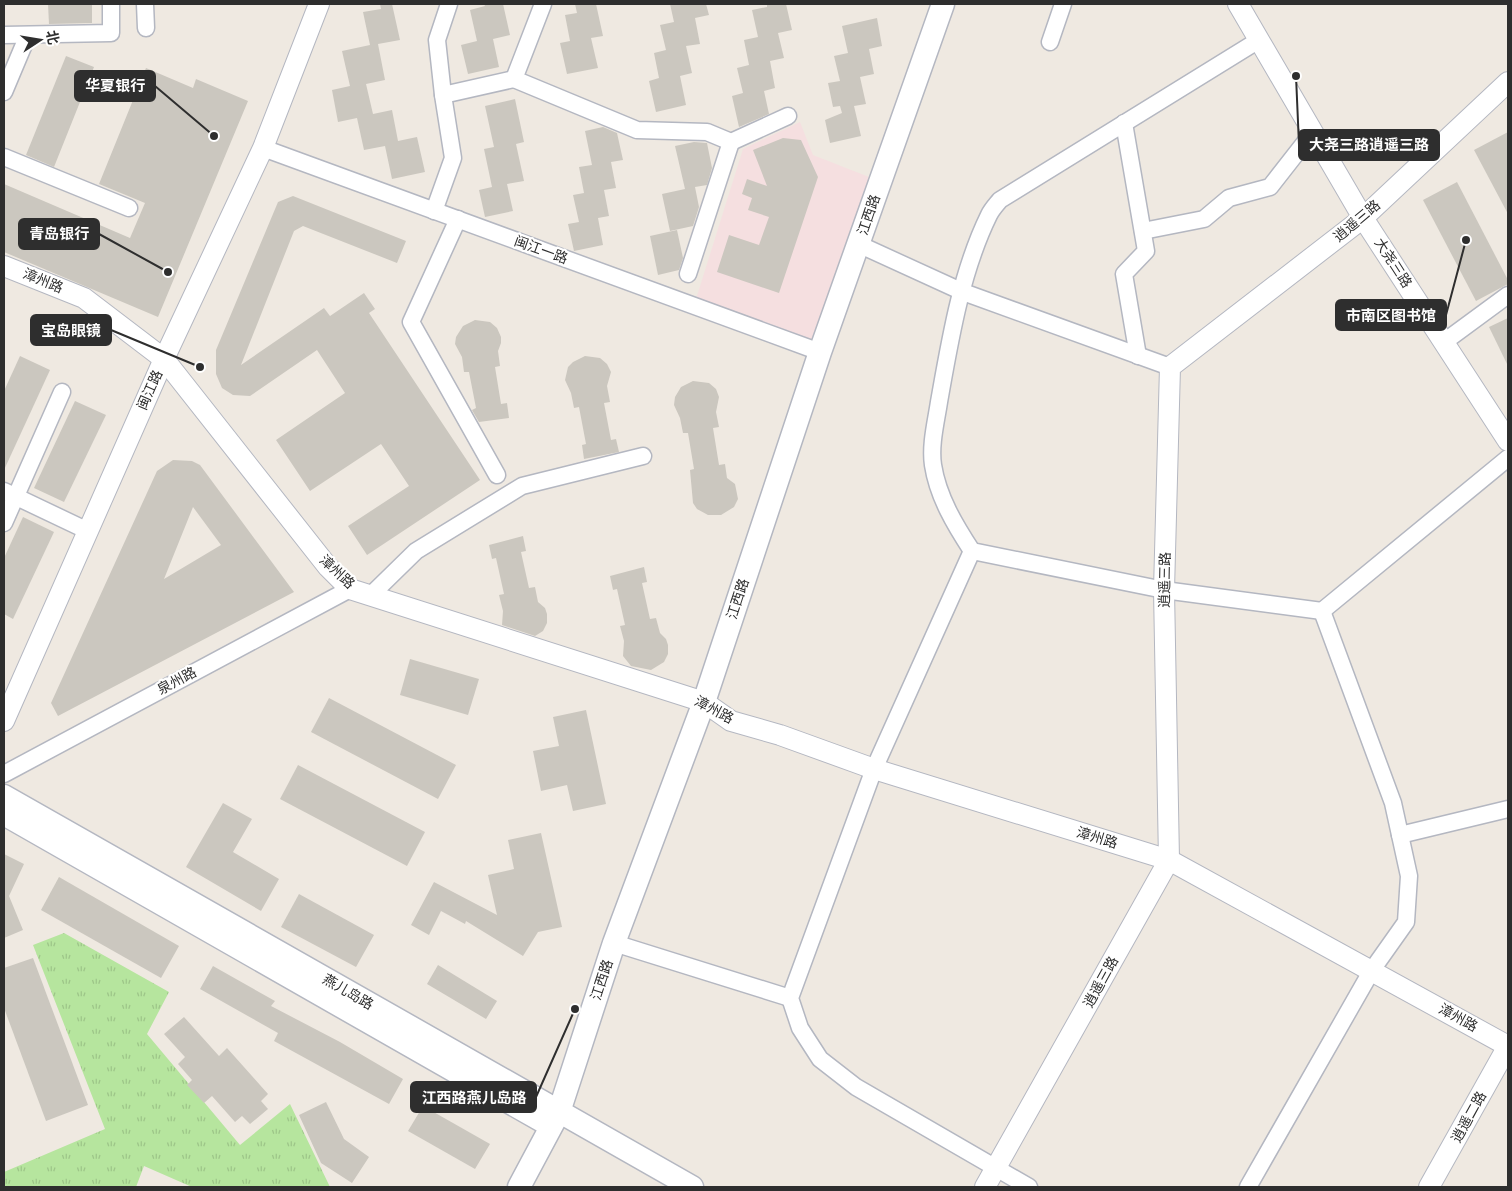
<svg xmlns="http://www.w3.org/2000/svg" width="1512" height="1191" viewBox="0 0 1512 1191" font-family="Karla,'Noto Sans SC',sans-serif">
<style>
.medical{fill:#f5dfe0}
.park{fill:url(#park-tufts)}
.building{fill:#cbc7bf;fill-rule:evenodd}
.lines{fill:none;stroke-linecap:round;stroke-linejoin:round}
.minor-casing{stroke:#b4b7c1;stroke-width:19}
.tertiary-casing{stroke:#b4b7c1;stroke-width:22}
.secondary-casing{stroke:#b4b7c1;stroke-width:25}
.minor{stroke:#fff;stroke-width:16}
.tertiary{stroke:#fff;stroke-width:20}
.secondary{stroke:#fff;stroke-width:22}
.labels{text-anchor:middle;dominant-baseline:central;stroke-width:4.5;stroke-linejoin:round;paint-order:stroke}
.street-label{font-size:14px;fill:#2e2e2e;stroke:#fff}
.leader{fill:none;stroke:#2e2e2e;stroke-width:2}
.callout-dot{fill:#2e2e2e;stroke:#fff;stroke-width:2}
.callout{fill:#2e2e2e;stroke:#2e2e2e;stroke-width:2}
.callout-label{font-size:15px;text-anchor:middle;font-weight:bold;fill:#fff}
</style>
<defs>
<pattern id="park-tufts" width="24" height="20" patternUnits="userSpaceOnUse" patternTransform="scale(1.25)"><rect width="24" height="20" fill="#b6e59e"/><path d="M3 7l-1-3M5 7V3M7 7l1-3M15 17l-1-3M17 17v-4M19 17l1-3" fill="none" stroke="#9dc588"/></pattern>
</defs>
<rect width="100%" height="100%" fill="#efe9e1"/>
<polygon class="medical" points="800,122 813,155 869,177 814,340 696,299 743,149"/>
<polygon class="park" points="64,933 169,992 147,1034 240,1145 290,1104 330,1187 192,1187 144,1166 136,1187 4,1187 4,1172 105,1129 33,945"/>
<g class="building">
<polygon points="48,4 92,4 92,23 49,24"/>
<polygon points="380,4 392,4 400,40 378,44 385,80 366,84 373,114 392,110 398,141 417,137 425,172 392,179 385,146 364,150 357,118 338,122 332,90 350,86 342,51 370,45 363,12 381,9"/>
<polygon points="484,4 503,4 510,35 493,39 499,67 468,74 461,45 477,41 470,10 485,6"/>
<polygon points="575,4 596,4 603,36 591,38 598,68 567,74 560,43 570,41 565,15 577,13"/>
<polygon points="670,4 706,4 709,15 695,18 700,44 686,46 692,73 680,76 686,105 656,112 649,81 659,78 654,53 666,50 660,25 674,22"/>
<polygon points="767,4 786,4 792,30 778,33 784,58 770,61 775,88 764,91 769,114 739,127 732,96 743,93 737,68 749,65 744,40 758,37 752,10 767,7"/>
<polygon points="877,18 882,46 869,49 874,74 860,77 866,104 854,106 861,136 830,143 825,120 842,113 840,106 833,107 828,83 840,81 834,56 848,53 842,26"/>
<polygon points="66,56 94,67 54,167 26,155"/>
<polygon points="146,68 193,88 196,79 248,101 158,317 4,252 4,184 130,238 145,203 99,184"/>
<polygon points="515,99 524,142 516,144 524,181 507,184 513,211 485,217 479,190 492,187 484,149 494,147 485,106"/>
<polygon points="603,127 617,133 623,160 611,162 616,188 604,190 609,216 598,218 603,245 574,251 568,224 579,222 573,195 584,193 579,167 592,165 585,131"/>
<polygon points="1508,132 1508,214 1474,150"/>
<polygon points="783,138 801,140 818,177 779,293 717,272 729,235 759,245 769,217 748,210 752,198 742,194 747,179 767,186 753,150"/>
<polygon points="694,142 707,143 712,168 707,185 695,187 699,207 693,226 670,231 662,194 685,189 675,146"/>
<polygon points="1457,182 1508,280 1508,284 1476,301 1423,200"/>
<polygon points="293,196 406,241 397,263 303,226 294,231 241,365 324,308 330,316 364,293 375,309 369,313 480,480 367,555 348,526 409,486 381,444 310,491 276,440 345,393 317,350 250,396 233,395 222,388 216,374 216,350 278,202"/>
<polygon points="677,230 683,258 679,270 658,275 650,236"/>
<polygon points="1508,318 1508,366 1489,327"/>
<polygon points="475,320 490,322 497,328 501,337 501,343 498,351 500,366 495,367 501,404 507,403 509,418 479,422 472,410 476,408 469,372 464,372 462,357 455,344 456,337 463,326"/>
<polygon points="20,356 50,370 4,470 4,391"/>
<polygon points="585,356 600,358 607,364 611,372 607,386 610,402 604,403 611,440 616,439 619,452 584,459 582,445 586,444 579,407 574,408 571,393 565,380 568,367 573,362"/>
<polygon points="693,381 709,383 716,389 719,397 716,412 719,427 713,428 719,465 725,464 727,478 735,484 738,499 734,507 721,515 708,515 697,509 693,503 690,470 694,469 688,433 683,433 680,418 674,405 675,397 681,387"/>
<polygon points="75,401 106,415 64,502 34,488"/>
<path d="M173 460 192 461 200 465 294 592 58 716 51 703 157 471ZM193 507 221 545 164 579Z"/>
<polygon points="23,517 54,532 13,619 4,614 4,558"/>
<polygon points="523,536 526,551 521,552 529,588 535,587 538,602 545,608 547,614 547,623 543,631 535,636 502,625 503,611 499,595 504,594 496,558 492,559 489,545"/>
<polygon points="644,567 647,582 642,583 650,619 656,618 660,633 666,639 668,645 668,654 664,662 651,670 631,666 623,656 624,641 620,626 625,625 617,589 613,590 610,576"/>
<polygon points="410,659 479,679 468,715 400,695"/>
<polygon points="329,698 456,765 438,799 311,732"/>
<polygon points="586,710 606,804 573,811 567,785 541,791 533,751 559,746 553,717"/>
<polygon points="298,765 425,832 407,866 280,799"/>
<polygon points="223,803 252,819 233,852 279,879 261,911 186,867"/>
<polygon points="541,833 562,927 538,932 523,956 466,921 465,924 441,911 429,935 411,925 434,882 497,915 488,875 514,869 508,840"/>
<polygon points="4,854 24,864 9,896 23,930 4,938"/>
<polygon points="59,877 179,946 161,978 41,910"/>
<polygon points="299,894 374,935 356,967 281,927"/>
<polygon points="33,958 88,1105 46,1121 4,1008 4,968"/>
<polygon points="438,965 497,1001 486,1019 427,984"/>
<polygon points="213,966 275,1001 271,1006 340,1042 403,1079 389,1104 274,1041 278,1033 200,989"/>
<polygon points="184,1017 219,1056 227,1048 268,1094 261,1101 268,1109 250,1124 242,1116 235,1122 212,1096 204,1103 187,1085 192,1080 178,1064 185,1057 164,1034"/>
<polygon points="326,1102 344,1139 369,1157 352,1183 321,1163 299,1115"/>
<polygon points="423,1106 490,1144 475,1169 408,1131"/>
</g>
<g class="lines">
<g class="minor-casing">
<g id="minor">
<polyline points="145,4 146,28"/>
<polyline points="449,4 437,40 443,95 514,79"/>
<polyline points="543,4 514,79 637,130 707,132 731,142 788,116"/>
<polyline points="4,35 111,33 111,4"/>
<path d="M1259 40 1000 200C996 205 992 209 989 215 961 272 950 340 939 402 936 422 930 445 933 465 938 497 955 525 972 551L1164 590 1322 611 1508 458"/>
<polyline points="1050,42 1063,4"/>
<polyline points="4,92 28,35"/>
<polyline points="1124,123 1146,251 1124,274 1138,356"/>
<polyline points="263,148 820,352"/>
<polyline points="4,157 129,208"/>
<polyline points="434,211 453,158 443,95"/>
<polyline points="458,219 411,322 497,475"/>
<polyline points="1143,231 1204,219 1229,198 1270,187 1313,132"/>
<polyline points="858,244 963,292 1170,367"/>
<polyline points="688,274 731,142"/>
<polyline points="1444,342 1508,295"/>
<polyline points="4,491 88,531"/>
<polyline points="4,523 62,392"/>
<polyline points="972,551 874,769 790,998 800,1028 820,1059 856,1087 1029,1187"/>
<polyline points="371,595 416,551 522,486 643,456"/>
<polyline points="4,774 350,589"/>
<polyline points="1400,835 1508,809"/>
<polyline points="614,943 790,998"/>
<polyline points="1248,1187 1372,970 1406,922 1409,876 1393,803 1322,611"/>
</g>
</g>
<g class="tertiary-casing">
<g id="tertiary">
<polyline points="1238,4 1363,218 1508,441"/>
<polyline points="4,266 84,298 164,359 328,567 350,589 704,702 731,721 780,735 874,769 1169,860 1508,1046"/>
<polyline points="4,721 164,359 263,148 319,4"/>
<polyline points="985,1187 1169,860 1164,590 1170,367 1363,218 1508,82"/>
<polyline points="1429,1187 1508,1046"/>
</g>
</g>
<g class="secondary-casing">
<g id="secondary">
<polyline points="4,796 692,1187"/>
<polyline points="4,814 544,1122"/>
<polyline points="519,1187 559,1112 614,943 704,702 820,352 943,4"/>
</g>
</g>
<use href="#minor" class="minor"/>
<use href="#tertiary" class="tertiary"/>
<use href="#secondary" class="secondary"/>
</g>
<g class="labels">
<g class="street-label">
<text transform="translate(869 215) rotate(-71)">江西路</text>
<text transform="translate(1357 221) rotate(-40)">逍遥三路</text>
<text transform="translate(541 250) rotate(20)">闽江一路</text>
<text transform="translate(1393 263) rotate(57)">大尧三路</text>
<text transform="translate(43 281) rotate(22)">漳州路</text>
<text transform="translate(150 390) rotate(-66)">闽江路</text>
<text transform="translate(337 572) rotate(43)">漳州路</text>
<text transform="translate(1165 580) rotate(-89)">逍遥三路</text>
<text transform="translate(738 599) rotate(-72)">江西路</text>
<text transform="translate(177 681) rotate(-28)">泉州路</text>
<text transform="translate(714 710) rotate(28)">漳州路</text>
<text transform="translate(1097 838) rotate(17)">漳州路</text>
<text transform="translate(602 980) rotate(-72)">江西路</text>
<text transform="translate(1101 982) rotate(-61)">逍遥三路</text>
<text transform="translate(348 992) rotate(30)">燕儿岛路</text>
<text transform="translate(1458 1018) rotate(29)">漳州路</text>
<text transform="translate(1469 1117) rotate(-61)">逍遥二路</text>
</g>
</g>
<path class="leader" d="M214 136L155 86M1296 76L1299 145M168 272L99 234M1466 240L1446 315M200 367L111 330M575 1009L536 1097"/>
<g class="callout-dot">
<circle cx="214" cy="136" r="5"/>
<circle cx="1296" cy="76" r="5"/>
<circle cx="168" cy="272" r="5"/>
<circle cx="1466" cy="240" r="5"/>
<circle cx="200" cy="367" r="5"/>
<circle cx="575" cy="1009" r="5"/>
</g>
<g class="callout">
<rect x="75" y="71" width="80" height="30" rx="5"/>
<rect x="1299" y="130" width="140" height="30" rx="5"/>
<rect x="19" y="219" width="80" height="30" rx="5"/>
<rect x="1336" y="300" width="110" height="30" rx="5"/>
<rect x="31" y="315" width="80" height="30" rx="5"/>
<rect x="411" y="1082" width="125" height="30" rx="5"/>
</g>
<g class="callout-label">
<text x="115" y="91">华夏银行</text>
<text x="1369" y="150">大尧三路逍遥三路</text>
<text x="59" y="239">青岛银行</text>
<text x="1391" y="321">市南区图书馆</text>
<text x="71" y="336">宝岛眼镜</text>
<text x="474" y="1103">江西路燕儿岛路</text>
</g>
<rect width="1512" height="1191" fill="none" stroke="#2e2e2e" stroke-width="10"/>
<g transform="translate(40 40) rotate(78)" stroke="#ffffff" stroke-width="4" paint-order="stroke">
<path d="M0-4L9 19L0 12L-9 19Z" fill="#2e2e2e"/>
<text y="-8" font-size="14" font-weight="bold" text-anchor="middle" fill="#2e2e2e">北</text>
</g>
</svg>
